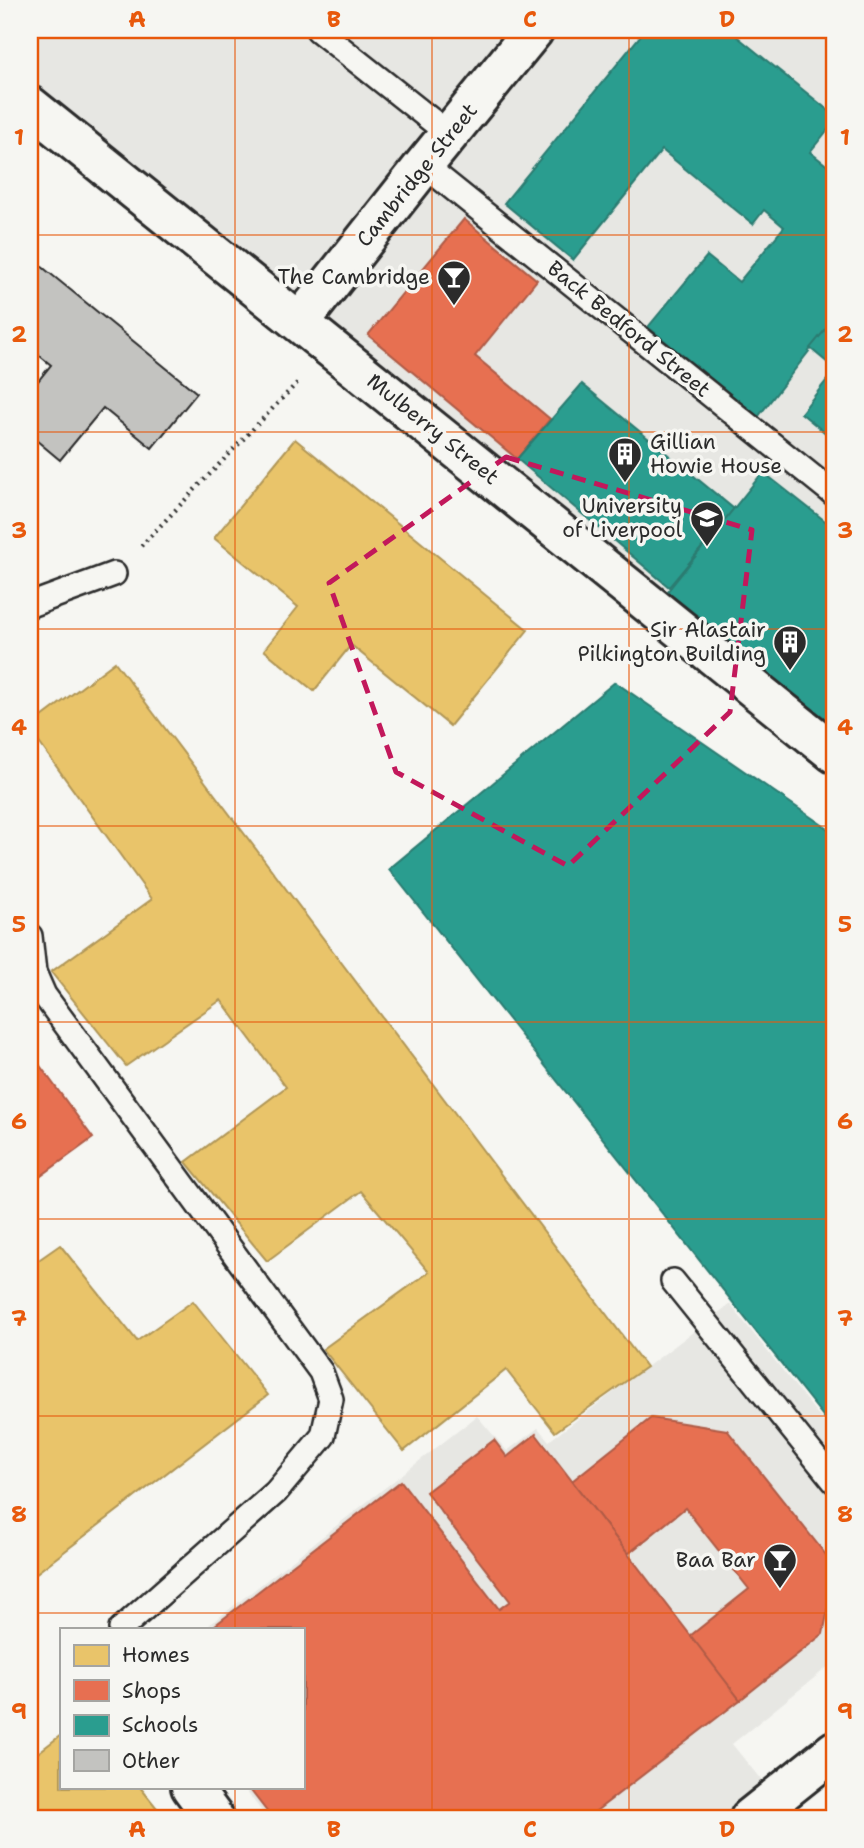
<svg xmlns="http://www.w3.org/2000/svg" width="864" height="1848" viewBox="0 0 864 1848" font-family="'Shantell Sans',sans-serif">
<style>
.built{fill:#e7e7e3}
.homes{fill:#e9c46a;stroke:#b09657;stroke-width:2}
.shops{fill:#e76f51;stroke:#af5b46;stroke-width:2}
.schools{fill:#2a9d8f;stroke:#2a7b71;stroke-width:2}
.building{fill:#c3c3c0;stroke:#2b2b2b;stroke-width:2}
.lines{fill:none;stroke-linecap:round;stroke-linejoin:round}
.lane-casing{stroke:#2b2b2b;stroke-width:28}
.street-casing{stroke:#2b2b2b;stroke-width:44}
.primary-casing{stroke:#2b2b2b;stroke-width:44}
.path{stroke:#2b2b2b;stroke-width:4.5;stroke-dasharray:2 5;stroke-linecap:butt}
.lane{stroke:#f6f6f2;stroke-width:23}
.street{stroke:#f6f6f2;stroke-width:38}
.primary{stroke:#f6f6f2;stroke-width:38}
.marked{fill:none;stroke:#c2185b;stroke-width:5;stroke-dasharray:14 9;stroke-linejoin:round}
.grid{fill:none;stroke:#e8590c;stroke-width:2;stroke-opacity:0.55}
.labels{text-anchor:middle;dominant-baseline:central;stroke-width:7;stroke-linejoin:round;paint-order:stroke}
.street-label{font-size:21px;fill:#2b2b2b;stroke:#f6f6f2}
.poi-label{font-size:21px;fill:#2b2b2b;stroke:#f6f6f2;text-anchor:end}
.neatline{fill:none;stroke:#e8590c;stroke-width:2.5}
.grid-label{font-size:23px;text-anchor:middle;font-weight:bold;fill:#e8590c}
</style>
<rect width="100%" height="100%" fill="#f6f6f2"/>
<filter id="ink" filterUnits="userSpaceOnUse"><feTurbulence type="fractalNoise" baseFrequency=".0143" numOctaves="2"/><feDisplacementMap in="SourceGraphic" scale="14" xChannelSelector="R" yChannelSelector="G"/><feConvolveMatrix kernelMatrix="1 2 1 2 8 2 1 2 1" color-interpolation-filters="sRGB"/></filter>
<g filter="url(#ink)">
<g class="built">
<polygon points="30,30 834,30 834,753 30,106"/>
<polygon points="730,1304 834,1435 834,1662 732,1744 792,1818 267,1818 243,1787 303,1787 303,1629 204,1629 477,1416 507,1451 538,1428 549,1441"/>
</g>
<g class="homes">
<polygon points="295,439 528,630 450,726 351,645 314,691 264,650 298,607 214,538"/>
<polygon points="115,662 646,1367 555,1432 506,1370 404,1451 323,1349 429,1272 361,1191 267,1261 186,1162 286,1087 221,1000 126,1066 51,972 152,899 30,730 30,726"/>
<polygon points="60,1245 137,1341 193,1301 268,1395 30,1578 30,1419 37,1414 30,1404 30,1266"/>
<polygon points="61,1735 61,1787 140,1787 165,1818 30,1818 30,1759"/>
</g>
<g class="shops">
<polygon points="464,219 537,280 475,356 550,419 517,459 368,335"/>
<polygon points="30,1052 93,1138 30,1184"/>
<polygon points="651,1418 727,1430 834,1565 834,1581 823,1634 740,1700 690,1636 749,1589 685,1508 628,1554 572,1481"/>
<polygon points="536,1434 740,1700 587,1818 272,1818 248,1787 303,1787 303,1629 210,1629 401,1481 499,1609 510,1601 426,1492 494,1440 507,1457"/>
</g>
<g class="schools">
<polygon points="645,30 729,30 834,115 834,122 810,152 834,171 834,319 758,417 648,327 707,256 739,282 784,227 764,210 753,224 662,150 573,260 504,203"/>
<polygon points="834,319 834,368 810,348"/>
<polygon points="834,371 834,440 801,413"/>
<polygon points="582,384 734,509 669,587 517,459"/>
<polygon points="763,472 834,528 834,742 659,602"/>
<polygon points="615,682 834,833 834,1430 389,869"/>
</g>
<polygon class="building" points="30,257 197,393 152,448 103,408 60,460 30,435 30,391 51,365 30,348"/>
<g class="lines">
<g class="lane-casing">
<g id="lane">
<polyline points="318,30 450,135"/>
<polyline points="424,165 834,494"/>
<polyline points="30,605 114,574"/>
<polyline points="30,936 34,972 44,995 321,1372 331,1399 323,1436 276,1492 121,1629"/>
<polyline points="673,1281 834,1481"/>
</g>
</g>
<g class="street-casing">
<g id="street">
<polyline points="30,106 834,753"/>
<polyline points="300,322 424,165 534,30"/>
<polyline points="191,1787 214,1818"/>
</g>
</g>
<g class="primary-casing">
<polyline id="primary" points="750,1818 834,1751"/>
</g>
<polyline class="path" points="141,546 297,383"/>
<use href="#lane" class="lane"/>
<use href="#street" class="street"/>
<use href="#primary" class="primary"/>
</g>
</g>
<path class="marked" d="M506 457 752 530 730 712 568 866 396 772 329 583Z"/>
<path class="grid" d="M235 30V1629M432 30V1818M629 30V1818M30 235H834M30 432H834M30 629H834M30 826H834M30 1022H834M30 1219H834M30 1416H834M30 1613H834M235 1787V1818"/>
<defs>
<g id="bar-pin" transform="scale(1.75)"><path d="M0 17L-7.5 6A9.5 9.5 0 1 1 7.5 6Z" fill="#2b2b2b" stroke="#f6f6f2"/><path d="M-6-5H6L.8 .8V4.5H3.5V6h-7V4.5H-.8V.8Z" fill="#fff"/></g>
<g id="building-pin" transform="scale(1.75)"><path d="M0 17L-7.5 6A9.5 9.5 0 1 1 7.5 6Z" fill="#2b2b2b" stroke="#f6f6f2"/><path d="M-4-6H4V6H1V3H-1V6H-4ZM-2.5-4.3h1.7v1.8h-1.7ZM.8-4.3h1.7v1.8H.8ZM-2.5-1h1.7V.8h-1.7ZM.8-1h1.7V.8H.8Z" fill="#fff"/></g>
<g id="university-pin" transform="scale(1.75)"><path d="M0 17L-7.5 6A9.5 9.5 0 1 1 7.5 6Z" fill="#2b2b2b" stroke="#f6f6f2"/><path d="M0-5L7-2L0 1L-7-2ZM-4 1L0 2.5L4 1V4Q0 6-4 4Z" fill="#fff"/></g>
</defs>
<g fill-rule="evenodd">
<use href="#bar-pin" x="454" y="277"/>
<use href="#building-pin" x="625" y="454"/>
<use href="#university-pin" x="707" y="518"/>
<use href="#building-pin" x="790" y="642"/>
<use href="#bar-pin" x="780" y="1560"/>
</g>
<g class="labels">
<g class="street-label">
<text transform="translate(417 175) rotate(-51)">Cambridge Street</text>
<text transform="translate(629 329) rotate(39)">Back Bedford Street</text>
<text transform="translate(433 429) rotate(39)">Mulberry Street</text>
</g>
<g class="poi-label">
<text x="430" y="277">The Cambridge</text>
<text x="650" y="442" text-anchor="start">Gillian<tspan x="650" dy="24">Howie House</tspan></text>
<text x="682" y="506">University<tspan x="682" dy="24">of Liverpool</tspan></text>
<text x="766" y="630">Sir Alastair<tspan x="766" dy="24">Pilkington Building</tspan></text>
<text x="756" y="1560">Baa Bar</text>
</g>
</g>
<rect width="864" height="1848" fill="none" stroke="#f6f6f2" stroke-width="77"/>
<rect x="60" y="1628" width="245" height="161" fill="#f6f6f2" stroke="#a5a5a2" stroke-width="2"/>
<rect x="74" y="1645" width="35" height="21" fill="#e9c46a" stroke="#a5a5a2" stroke-width="2"/>
<text x="122" y="1662" font-size="21" fill="#2b2b2b">Homes</text>
<rect x="74" y="1680" width="35" height="21" fill="#e76f51" stroke="#a5a5a2" stroke-width="2"/>
<text x="122" y="1698" font-size="21" fill="#2b2b2b">Shops</text>
<rect x="74" y="1715" width="35" height="21" fill="#2a9d8f" stroke="#a5a5a2" stroke-width="2"/>
<text x="122" y="1732" font-size="21" fill="#2b2b2b">Schools</text>
<rect x="74" y="1750" width="35" height="21" fill="#c3c3c0" stroke="#a5a5a2" stroke-width="2"/>
<text x="122" y="1768" font-size="21" fill="#2b2b2b">Other</text>
<rect x="38" y="38" width="788" height="1772" class="neatline"/>
<g class="grid-label">
<text x="137" y="27">A</text>
<text x="334" y="27">B</text>
<text x="530" y="27">C</text>
<text x="727" y="27">D</text>
<text x="19" y="145">1</text>
<text x="845" y="145">1</text>
<text x="19" y="342">2</text>
<text x="845" y="342">2</text>
<text x="19" y="538">3</text>
<text x="845" y="538">3</text>
<text x="19" y="735">4</text>
<text x="845" y="735">4</text>
<text x="19" y="932">5</text>
<text x="845" y="932">5</text>
<text x="19" y="1129">6</text>
<text x="845" y="1129">6</text>
<text x="19" y="1326">7</text>
<text x="845" y="1326">7</text>
<text x="19" y="1522">8</text>
<text x="845" y="1522">8</text>
<text x="19" y="1719">9</text>
<text x="845" y="1719">9</text>
<text x="137" y="1837">A</text>
<text x="334" y="1837">B</text>
<text x="530" y="1837">C</text>
<text x="727" y="1837">D</text>
</g>
</svg>
